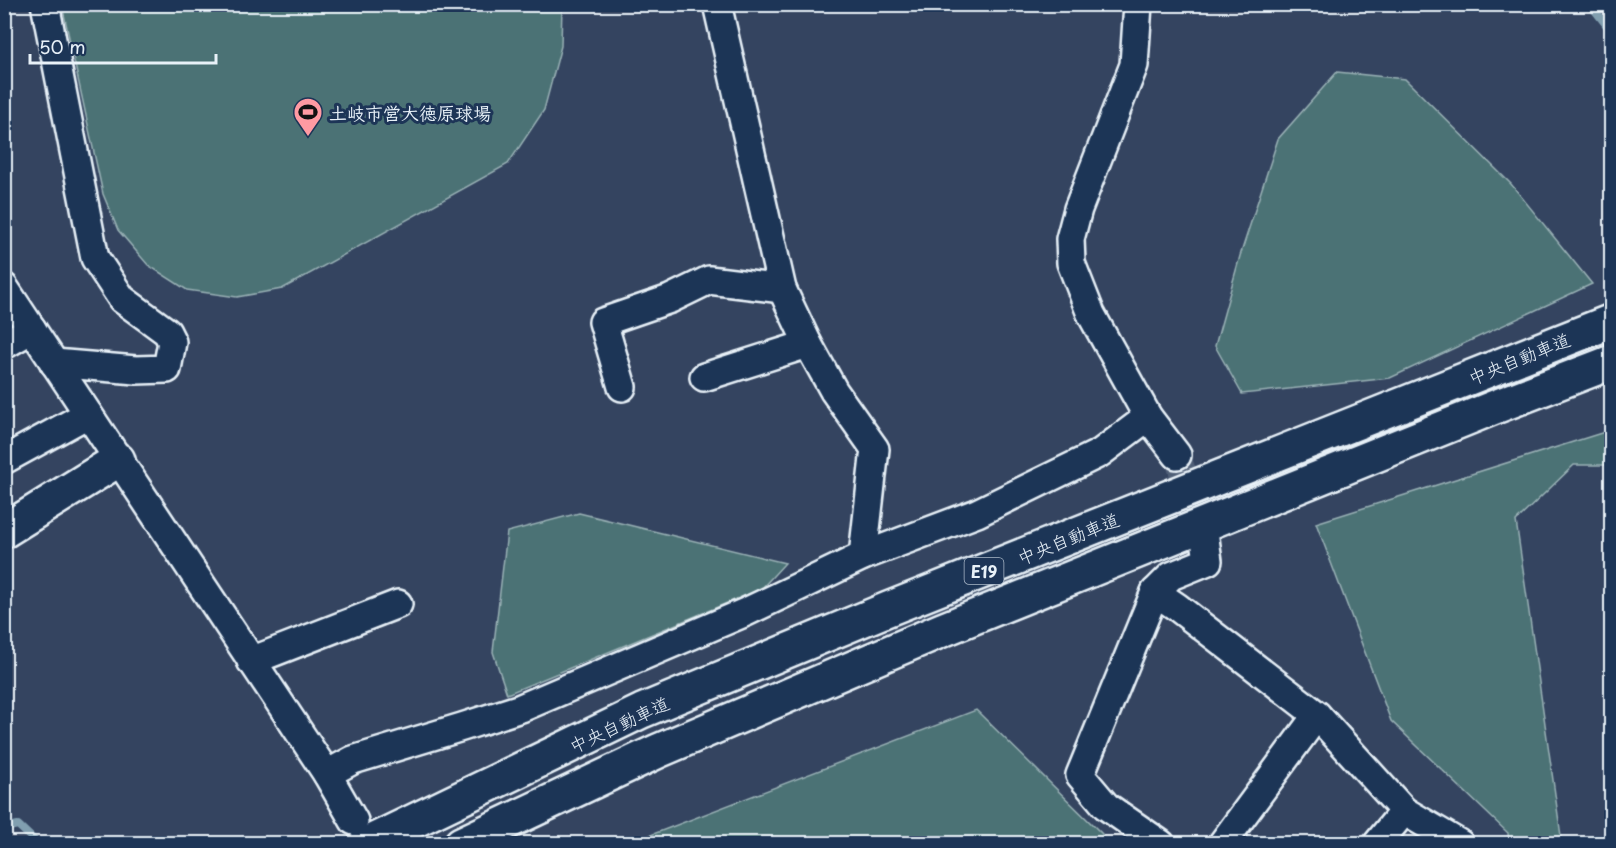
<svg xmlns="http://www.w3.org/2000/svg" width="1616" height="848" viewBox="0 0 1616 848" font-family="'Playpen Sans','Klee One',sans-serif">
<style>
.green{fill:#4c7275;stroke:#9ab2b6;stroke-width:1.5}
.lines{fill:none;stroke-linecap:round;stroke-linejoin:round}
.stream{stroke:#819fb0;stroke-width:8}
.street-tunnel{stroke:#4f5e77;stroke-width:27;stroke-dasharray:27 14;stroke-linecap:butt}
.street-casing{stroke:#e8f1f8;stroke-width:32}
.secondary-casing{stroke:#e8f1f8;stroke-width:38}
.highway-casing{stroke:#e8f1f8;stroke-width:38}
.street{stroke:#1d3557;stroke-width:27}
.secondary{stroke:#1d3557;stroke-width:33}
.highway{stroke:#1d3557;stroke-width:33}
.labels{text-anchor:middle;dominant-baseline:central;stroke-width:6;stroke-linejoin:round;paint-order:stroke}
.shield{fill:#1d3557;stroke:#abb9c8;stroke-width:1.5}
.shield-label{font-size:16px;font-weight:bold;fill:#e8f1f8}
.poi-label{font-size:18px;font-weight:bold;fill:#e8f1f8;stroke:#1d3557;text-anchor:start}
.street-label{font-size:18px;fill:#e8f1f8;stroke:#1d3557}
</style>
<rect width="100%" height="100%" fill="#344460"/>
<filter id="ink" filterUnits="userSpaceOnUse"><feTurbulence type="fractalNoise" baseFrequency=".0167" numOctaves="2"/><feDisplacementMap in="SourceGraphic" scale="12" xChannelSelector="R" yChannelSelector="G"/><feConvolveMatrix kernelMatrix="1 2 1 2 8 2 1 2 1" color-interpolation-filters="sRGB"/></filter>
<g filter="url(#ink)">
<g class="green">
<polygon points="62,5 562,5 561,46 544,110 508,164 282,289 237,297 187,290 148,265 118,230 103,194"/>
<polygon points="1337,72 1405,79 1511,184 1592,284 1390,378 1242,394 1215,346 1240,256 1278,139"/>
<polygon points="1611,430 1611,465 1574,465 1516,521 1562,843 1509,843 1508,833 1391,721 1316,523"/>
<polygon points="579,513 785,563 761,589 507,694 493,652 507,532"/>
<polygon points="976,710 1102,834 1105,843 630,843"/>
</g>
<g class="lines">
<g class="stream">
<polyline points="1590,4 1612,32"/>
<polyline points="4,828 18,825 38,844"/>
</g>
<polyline class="street-tunnel" points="1177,455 1205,539"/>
<g class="street-casing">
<g id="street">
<polyline points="45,4 95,258 122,299 167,332 172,342 167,369 136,370 54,363"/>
<polyline points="717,4 782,289 808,344 834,391 875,449 863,556"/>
<polyline points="1138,4 1134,65 1078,209 1070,239 1071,263 1091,314 1148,417 1177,455"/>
<polyline points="4,287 327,774 354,821"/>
<polyline points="4,345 32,329"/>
<polyline points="704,377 808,344"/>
<polyline points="622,387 603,322 670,299 709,280 782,289"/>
<polyline points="4,460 88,414"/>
<polyline points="1155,592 1177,607 1317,715 1404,811 1460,844"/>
<polyline points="251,661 398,604"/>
<polyline points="327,774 353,760 462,727 521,708 746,612 863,556 977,513 1100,453 1148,417"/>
<polyline points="1161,844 1106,806 1080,775 1155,592 1171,576 1208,561 1205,539"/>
<polyline points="1222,844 1317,715"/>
<polyline points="1377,844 1404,811"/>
</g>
</g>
<g class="secondary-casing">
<polyline id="secondary" points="4,531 118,460"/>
</g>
<g class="highway-casing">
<g id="highway">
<polyline points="366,844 642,711 888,609 1612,321"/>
<polyline points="461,844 658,751 942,630 1495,407 1612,362"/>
</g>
</g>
<use href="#street" class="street"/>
<use href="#secondary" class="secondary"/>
<use href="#highway" class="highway"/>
</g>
</g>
<defs>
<g id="stadium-pin" transform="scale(1.5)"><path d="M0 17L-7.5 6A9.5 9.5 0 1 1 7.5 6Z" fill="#ff9aa2" stroke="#1d3557"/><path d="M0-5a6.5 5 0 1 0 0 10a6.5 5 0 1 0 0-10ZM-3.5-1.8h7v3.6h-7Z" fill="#111"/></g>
</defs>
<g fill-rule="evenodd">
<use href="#stadium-pin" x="308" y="112"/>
</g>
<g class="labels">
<rect class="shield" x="964.5" y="558" width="39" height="26" rx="4.5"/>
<g class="shield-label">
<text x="984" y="571">E19</text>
</g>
<g class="poi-label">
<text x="329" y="112">土岐市営大徳原球場</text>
</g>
<g class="street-label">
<text transform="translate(1519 358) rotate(-22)">中央自動車道</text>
<text transform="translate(1068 538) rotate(-22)">中央自動車道</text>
<text transform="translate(619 724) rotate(-25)">中央自動車道</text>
</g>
</g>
<rect width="1616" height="848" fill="none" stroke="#1d3557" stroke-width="24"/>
<rect x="12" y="12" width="1592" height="824" fill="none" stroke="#e8f1f8" stroke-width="2" filter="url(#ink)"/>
<path d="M30 54v9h186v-9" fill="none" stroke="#e8f1f8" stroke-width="3"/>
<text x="39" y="54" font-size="18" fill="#e8f1f8" stroke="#1d3557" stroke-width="4.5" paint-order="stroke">50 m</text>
</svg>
